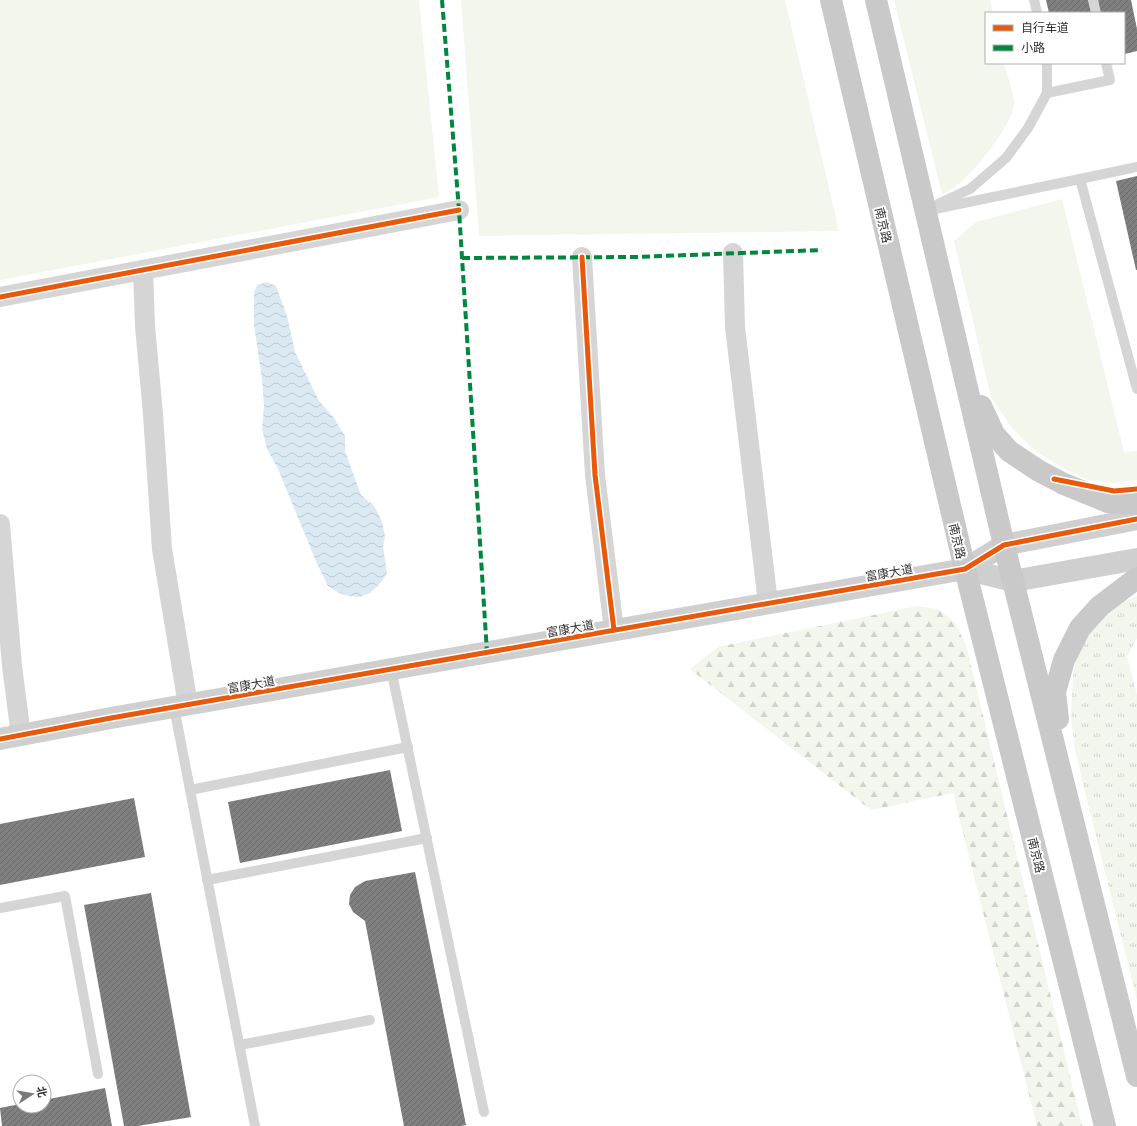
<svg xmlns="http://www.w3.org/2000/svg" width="1137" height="1126" viewBox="0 0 1137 1126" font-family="'Exo 2','Noto Sans SC',sans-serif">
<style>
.grass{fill:url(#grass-tufts)}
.forest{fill:url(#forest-firs)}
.garden{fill:#f2f6ed}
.water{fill:url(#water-waves)}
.building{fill:url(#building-hatch)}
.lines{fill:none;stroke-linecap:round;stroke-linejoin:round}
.lane{stroke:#d5d5d5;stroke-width:10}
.street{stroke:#d5d5d5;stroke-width:20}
.secondary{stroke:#cfcfcf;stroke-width:22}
.primary{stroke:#c9c9c9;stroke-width:22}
.quiet{stroke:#00873e;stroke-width:4;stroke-dasharray:8 4;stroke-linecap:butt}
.cycleway-casing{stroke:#fff;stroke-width:8}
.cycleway{stroke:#e8590c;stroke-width:5}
.labels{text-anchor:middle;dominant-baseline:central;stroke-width:4;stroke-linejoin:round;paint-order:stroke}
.street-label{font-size:12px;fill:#313131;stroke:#fff}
</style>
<defs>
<pattern id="grass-tufts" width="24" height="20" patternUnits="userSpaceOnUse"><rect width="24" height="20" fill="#f2f6ed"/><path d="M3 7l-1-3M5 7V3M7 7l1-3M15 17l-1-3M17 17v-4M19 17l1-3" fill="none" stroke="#d0d3cc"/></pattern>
<pattern id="forest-firs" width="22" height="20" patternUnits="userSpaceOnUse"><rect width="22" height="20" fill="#f2f6ed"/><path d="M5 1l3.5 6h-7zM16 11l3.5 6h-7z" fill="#d0d3cc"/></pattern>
<pattern id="water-waves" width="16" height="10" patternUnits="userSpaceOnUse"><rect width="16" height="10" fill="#dbe9f3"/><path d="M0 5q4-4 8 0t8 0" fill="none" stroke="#bcc8d1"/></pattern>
<pattern id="building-hatch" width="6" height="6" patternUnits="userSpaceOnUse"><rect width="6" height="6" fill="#808080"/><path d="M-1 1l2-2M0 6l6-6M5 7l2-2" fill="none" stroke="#696969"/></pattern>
</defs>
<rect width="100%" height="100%" fill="#fff"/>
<polygon class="grass" points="1137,596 1137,638 1127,656 1137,695 1137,1000 1083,784 1075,749 1071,716 1073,674 1081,639 1111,608"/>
<polygon class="forest" points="917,606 938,609 955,623 966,645 1082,1126 1037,1126 953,793 871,810 690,669 718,647"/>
<g class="garden">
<polygon points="0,0 419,0 439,197 0,280"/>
<polygon points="461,0 785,0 839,231 479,236"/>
<path d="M894 0H990L993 13H986V63H1004C1007 74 1013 91 1014 102 1014 124 973 174 955 187 951 190 946 192 942 194Z"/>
<polygon points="1062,199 1124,452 1137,451 1137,480 1114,483 1088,480 1065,469 1035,451 1011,427 991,397 954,241 976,222"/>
</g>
<polygon class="water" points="267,282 276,286 287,316 295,352 319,401 334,418 345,436 345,451 361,495 374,506 382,521 385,536 383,547 387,573 382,581 370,593 360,597 349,596 339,593 328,586 315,559 278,469 267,449 262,429 264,406 262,379 254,325 254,293 257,285"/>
<g class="building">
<polygon points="1046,0 1131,0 1137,29 1137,51 1125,54 1124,13 1049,13"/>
<polygon points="1137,176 1137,270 1136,270 1116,181"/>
<polygon points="390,770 402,831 240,863 228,802"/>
<polygon points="134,798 145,857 0,885 0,824"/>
<polygon points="415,872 466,1125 461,1126 404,1126 365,921 353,912 349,904 350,895 355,887 365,881"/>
<polygon points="151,893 191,1117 138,1126 124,1126 84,905"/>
<polygon points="105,1088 112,1126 2,1126 0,1108 20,1104 20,1106 44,1106 44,1100"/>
</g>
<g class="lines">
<g class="lane">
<polyline points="1034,0 1037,13"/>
<polyline points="1093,0 1096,13"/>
<polyline points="1047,93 1110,80 1106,63"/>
<polyline points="1080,179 1137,167"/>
<polyline points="938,204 970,189 1006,158 1028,128 1047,93 1047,63"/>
<polyline points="925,211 1080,179 1137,389"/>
<polyline points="391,669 484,1112"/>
<polyline points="174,707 255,1126"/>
<polyline points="190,790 408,747"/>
<polyline points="207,880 427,838"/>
<polyline points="0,908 65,896 98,1074"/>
<polyline points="240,1045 370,1020"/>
</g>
<g class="street">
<polyline points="733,253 735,327 768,603"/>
<polyline points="582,257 595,475 614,630"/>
<polyline points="143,270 145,326 153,414 162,549 188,705"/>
<polyline points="0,297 459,210"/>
<polyline points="0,524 12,666 21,736"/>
</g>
<g class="secondary">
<polyline points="965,569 1013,581 1137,559"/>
<polyline points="0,739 111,718 965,569 1004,545 1137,519"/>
</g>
<g class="primary">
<polyline points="831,0 965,569 1105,1126"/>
<polyline points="876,0 1004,545 1137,1076"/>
<polyline points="981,406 994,434 1009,451 1039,471 1064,484 1108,502 1137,504"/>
<polyline points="1058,719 1055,692 1064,660 1080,628 1100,606 1137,578"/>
</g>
<g class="quiet">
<polyline points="442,0 459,210 487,653"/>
<polyline points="462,258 635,257 822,250"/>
</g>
<g class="cycleway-casing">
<g id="cycleway">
<polyline points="582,257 595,475 614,630"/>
<polyline points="0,297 459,210"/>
<polyline points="1054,479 1114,491 1137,489"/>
<polyline points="0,739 111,718 965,569 1004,545 1137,519"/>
</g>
</g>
<use href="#cycleway" class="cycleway"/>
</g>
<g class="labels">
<g class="street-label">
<text transform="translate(884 225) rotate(77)">南京路</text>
<text transform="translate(958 541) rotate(77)">南京路</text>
<text transform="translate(889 572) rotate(-10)">富康大道</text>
<text transform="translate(570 628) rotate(-10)">富康大道</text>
<text transform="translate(251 684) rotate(-10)">富康大道</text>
<text transform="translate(1037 855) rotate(76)">南京路</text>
</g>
</g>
<rect x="985" y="12" width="140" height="52" fill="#ffffff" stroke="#adadad"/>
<rect x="993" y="25" width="20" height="6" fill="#e8590c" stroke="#adadad"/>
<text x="1021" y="32" font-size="12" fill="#313131">自行车道</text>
<rect x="993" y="45" width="20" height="6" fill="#00873e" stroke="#adadad"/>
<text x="1021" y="52" font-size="12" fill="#313131">小路</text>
<g transform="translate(32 1094) rotate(78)"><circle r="19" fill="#ffffff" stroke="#adadad"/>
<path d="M0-3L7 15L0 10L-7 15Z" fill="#797979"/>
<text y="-6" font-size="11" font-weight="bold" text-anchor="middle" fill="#313131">北</text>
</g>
</svg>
